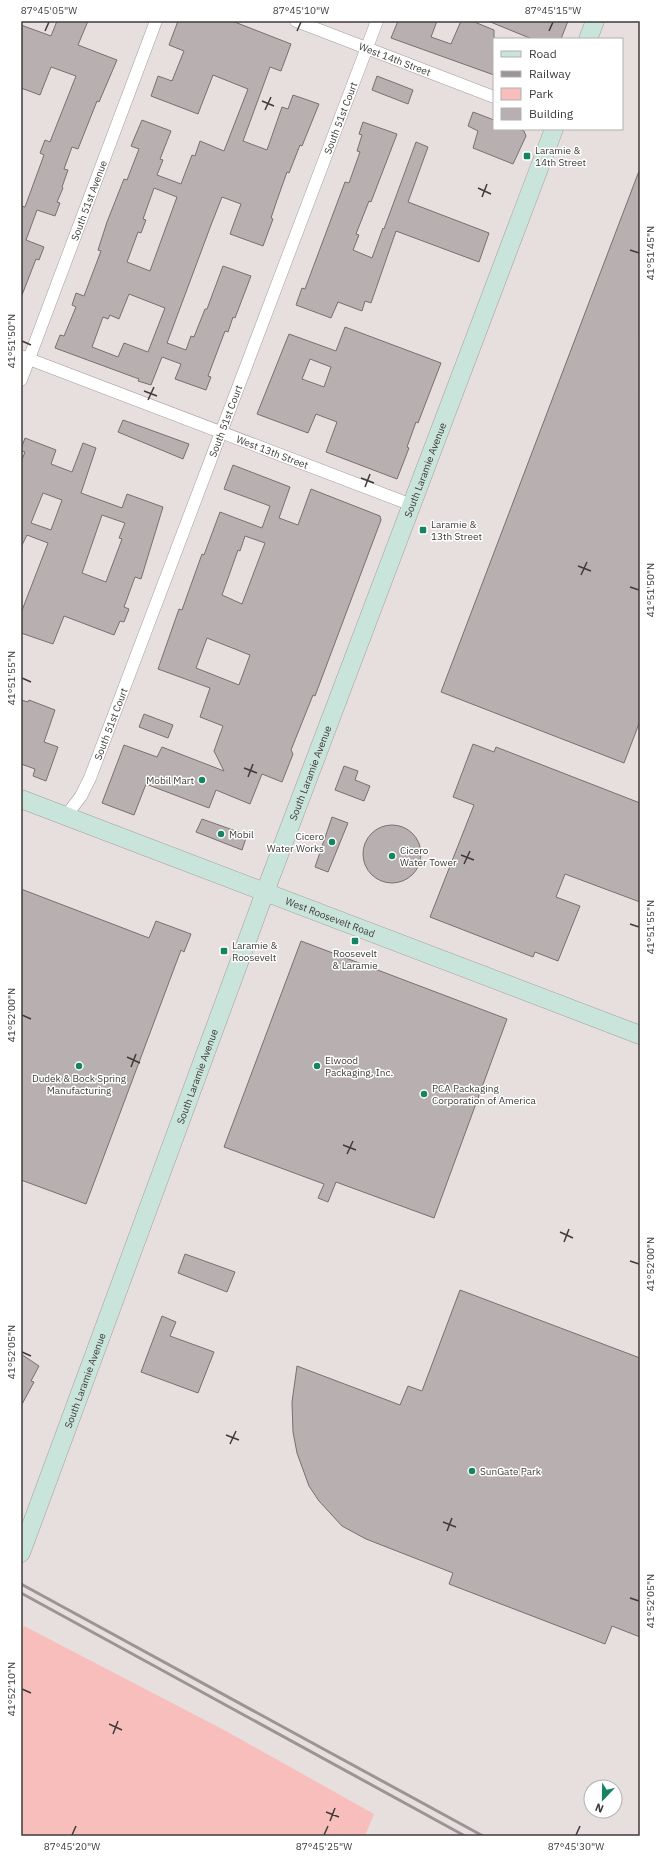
<svg xmlns="http://www.w3.org/2000/svg" width="661" height="1857" viewBox="0 0 661 1857" font-family="'IBM Plex Sans',sans-serif">
<style>
.green{fill:#f7bebb}
.building{fill:#b8b0b0;stroke:#787070;fill-rule:evenodd}
.lines{fill:none;stroke-linecap:round;stroke-linejoin:round}
.minor-casing{stroke:#a59e9d;stroke-width:13}
.secondary-casing{stroke:#a59e9d;stroke-width:19}
.minor{stroke:#fff;stroke-width:12}
.secondary{stroke:#c9e4da;stroke-width:18}
.rail{stroke:#9b9494;stroke-width:3}
.ticks{fill:none;stroke:#3e3b3a;stroke-width:1.5}
.poi-dot{fill:#148463;stroke:#fff;stroke-width:1.5}
.labels{text-anchor:middle;dominant-baseline:central;stroke-width:3;stroke-linejoin:round;paint-order:stroke}
.street-label{font-size:10px;fill:#3e3b3a;stroke:#fff}
.poi-label{font-size:10px;fill:#3e3b3a;stroke:#fff;text-anchor:start}
.neatline{fill:none;stroke:#3e3b3a;stroke-width:1.5}
.ticks-label{font-size:10px;text-anchor:middle;fill:#3e3b3a}
</style>
<rect width="100%" height="100%" fill="#e7dede"/>
<polygon class="green" points="24,1626 224,1730 374,1814 365,1836 21,1836 21,1633"/>
<g class="building">
<polygon points="57,21 88,21 78,45 117,60 99,102 97,101 78,149 72,147 64,169 68,170 62,187 63,188 57,202 60,203 55,216 37,210 26,240 44,247 39,260 36,259 22,295 21,206 25,207 44,155 40,153 45,140 50,142 76,76 51,67 40,95 21,88 21,25 51,36"/>
<path d="M178 21H232L291 44 281 71 270 67 243 141 267 150 282 107 288 109 293 95 319 104 302 146 300 145 289 173 287 172 276 203 271 218 273 219 263 246 230 234 241 204 222 197 211 225 167 343 186 350 191 336 194 337 205 309H207L223 266 251 276 235 318 233 317 228 332 225 331 208 376 211 377 206 390 175 379 181 364 162 357 151 385 138 381 139 379 55 348 60 335 64 336 76 307 72 305 76 293 84 296 101 251 98 250 107 222 124 179 127 180 139 149 131 146 142 120 171 131 160 159 163 160 157 175 181 184 192 155 195 156 200 141 224 151 248 89 213 75 198 114 151 96 158 76 172 81 184 51 169 45ZM154 188 177 197 150 271 127 262 138 232 141 233 146 220 143 219ZM129 294 165 308 148 352 124 343 118 357 92 347 103 317 108 319 110 315 119 319Z"/>
<polygon points="398,21 437,21 431,37 451,44 461,21 472,21 494,30 494,75 391,38"/>
<polygon points="488,21 568,21 561,39 532,39"/>
<polygon points="377,76 413,90 408,104 372,90"/>
<polygon points="473,112 494,120 494,129 518,129 524,131 526,136 513,164 473,148 478,131 468,126"/>
<polygon points="363,122 397,134 371,202 369,201 356,234 359,235 353,250 372,258 383,228 384,229 416,142 428,147 408,202 489,233 479,262 396,231 371,303 365,301 362,311 338,302 331,318 296,305 302,288 305,289 345,182 349,183 360,152 357,151 362,135 359,134"/>
<polygon points="639,171 640,721 624,763 441,692"/>
<path d="M345 327 441 363 418 423 416 422 407 447 409 448 397 479 326 452 337 422 316 414 308 433 257 414 289 334 336 351ZM310 359 331 367 324 387 302 379Z"/>
<polygon points="123,420 189,444 183,459 118,432"/>
<path d="M25 438 56 450 51 464 72 472 83 443 96 448 81 493 122 508 127 494 163 507 141 579 135 577 124 607 129 609 124 622 120 621 114 635 64 616 53 644 21 633V613L48 543 27 535 21 547V462L25 452 21 451V449ZM43 493 62 500 51 530 31 523ZM102 515 125 523 119 538 122 539 106 582 82 573Z"/>
<path d="M233 465 290 487 279 518 298 525 311 489 380 516 381 520 315 696 313 695 291 750 293 754 282 782 262 774 250 804 216 790 209 808 146 784 134 815 102 803 124 745 157 757 162 747 224 771 214 751 223 726 200 717 210 688 158 669 179 609 182 610 202 554 204 555 220 512 262 528 270 506 224 489ZM245 536 265 543 242 604 222 595 238 550 240 551ZM207 638 250 655 239 685 196 668Z"/>
<polygon points="21,700 28,702 29,700 55,710 44,742 58,747 46,781 33,776 35,769 21,764"/>
<polygon points="144,714 173,725 168,738 139,727"/>
<polygon points="473,744 494,752 496,747 640,803 640,902 565,874 556,897 580,906 558,961 535,952 533,957 430,917 474,805 453,797"/>
<polygon points="344,766 358,771 355,780 370,786 364,801 335,790"/>
<polygon points="332,817 348,823 328,872 315,867"/>
<polygon points="202,819 247,835 242,850 196,832"/>
<circle cx="392" cy="854" r="29"/>
<polygon points="21,889 149,938 156,921 191,934 184,952 181,950 86,1204 21,1180"/>
<polygon points="301,941 507,1019 434,1218 336,1182 328,1202 318,1198 324,1184 224,1147"/>
<polygon points="185,1254 235,1272 227,1292 178,1273"/>
<polygon points="460,1290 640,1358 640,1637 612,1626 605,1644 449,1584 453,1573 366,1539 342,1526 319,1501 309,1486 297,1453 293,1432 292,1402 297,1366 400,1405 408,1386 422,1391"/>
<polygon points="162,1316 176,1322 170,1336 214,1352 198,1393 141,1372"/>
<polygon points="21,1354 39,1366 31,1381 34,1382 21,1406"/>
</g>
<g class="lines">
<g class="minor-casing">
<g id="minor">
<path id="s1" d="M296 21 494 97"/>
<path id="s2" d="M21 356 412 505"/>
<path id="s3" d="M21 380 156 21"/>
<path id="s4" d="M66 816 81 796 90 778 377 21"/>
</g>
</g>
<g class="secondary-casing">
<g id="secondary">
<polyline points="588,39 595,21"/>
<path id="s5" d="M21 799 640 1035"/>
<path id="s6" d="M21 1553 265 892 554 129"/>
</g>
</g>
<use href="#minor" class="minor"/>
<use href="#secondary" class="secondary"/>
<g class="rail">
<polyline points="21,1584 483,1836"/>
<polyline points="21,1593 465,1836"/>
</g>
</g>
<path class="ticks" d="M45 31 49 22M297 31 301 22M549 31 553 22M262 101 274 106M265 110 271 97M478 188 491 194M482 197 487 184M630 250 639 253M22 341 31 345M144 391 157 396M148 400 154 387M361 478 374 483M365 487 370 474M578 566 591 571M581 575 587 562M630 587 639 590M22 678 31 682M244 768 257 773M248 777 253 764M461 855 474 860M464 864 470 851M630 924 639 927M22 1015 31 1019M127 1057 140 1063M131 1067 136 1054M343 1145 356 1150M347 1154 353 1141M560 1232 573 1238M564 1242 569 1229M630 1261 639 1264M22 1352 31 1356M226 1435 239 1440M230 1444 236 1431M443 1522 456 1527M447 1531 452 1518M630 1598 639 1601M22 1689 31 1693M109 1724 122 1730M113 1734 118 1721M326 1812 339 1817M330 1821 335 1808M72 1835 76 1826M324 1835 328 1826M576 1835 580 1826"/>
<g class="poi-dot">
<rect x="523" y="152" width="8" height="8" rx="2"/>
<rect x="419" y="526" width="8" height="8" rx="2"/>
<circle cx="202" cy="780" r="4"/>
<circle cx="221" cy="834" r="4"/>
<circle cx="332" cy="842" r="4"/>
<circle cx="392" cy="856" r="4"/>
<rect x="351" y="937" width="8" height="8" rx="2"/>
<rect x="220" y="947" width="8" height="8" rx="2"/>
<circle cx="79" cy="1066" r="4"/>
<circle cx="317" cy="1066" r="4"/>
<circle cx="424" cy="1094" r="4"/>
<circle cx="472" cy="1471" r="4"/>
</g>
<g class="labels">
<g class="street-label">
<text stroke="none"><textPath href="#s1" startOffset="106">West 14th Street</textPath></text>
<text stroke="none"><textPath href="#s4" startOffset="751">South 51st Court</textPath></text>
<text stroke="none"><textPath href="#s3" startOffset="192">South 51st Avenue</textPath></text>
<text stroke="none"><textPath href="#s4" startOffset="427">South 51st Court</textPath></text>
<text stroke="none"><textPath href="#s2" startOffset="269">West 13th Street</textPath></text>
<text stroke="none"><textPath href="#s6" startOffset="1156">South Laramie Avenue</textPath></text>
<text stroke="none"><textPath href="#s4" startOffset="103">South 51st Court</textPath></text>
<text stroke="none"><textPath href="#s6" startOffset="832">South Laramie Avenue</textPath></text>
<text stroke="none"><textPath href="#s5" startOffset="331">West Roosevelt Road</textPath></text>
<text stroke="none"><textPath href="#s6" startOffset="508">South Laramie Avenue</textPath></text>
<text stroke="none"><textPath href="#s6" startOffset="184">South Laramie Avenue</textPath></text>
</g>
<g class="poi-label">
<text x="535" y="150">Laramie &amp;<tspan x="535" dy="12">14th Street</tspan></text>
<text x="431" y="524">Laramie &amp;<tspan x="431" dy="12">13th Street</tspan></text>
<text x="194" y="780" text-anchor="end">Mobil Mart</text>
<text x="229" y="834">Mobil</text>
<text x="324" y="836" text-anchor="end">Cicero<tspan x="324" dy="12">Water Works</tspan></text>
<text x="400" y="850">Cicero<tspan x="400" dy="12">Water Tower</tspan></text>
<text x="232" y="945">Laramie &amp;<tspan x="232" dy="12">Roosevelt</tspan></text>
<text x="355" y="953" text-anchor="middle">Roosevelt<tspan x="355" dy="12">&amp; Laramie</tspan></text>
<text x="325" y="1060">Elwood<tspan x="325" dy="12">Packaging, Inc.</tspan></text>
<text x="79" y="1078" text-anchor="middle">Dudek &amp; Bock Spring<tspan x="79" dy="12">Manufacturing</tspan></text>
<text x="432" y="1088">PCA Packaging<tspan x="432" dy="12">Corporation of America</tspan></text>
<text x="480" y="1471">SunGate Park</text>
</g>
</g>
<rect width="661" height="1857" fill="none" stroke="#ffffff" stroke-width="44"/>
<rect x="493" y="38" width="130" height="92" fill="#ffffff" stroke="#b2b1b0"/>
<rect x="501" y="51" width="20" height="6" fill="#c9e4da" stroke="#b2b1b0"/>
<text x="529" y="58" font-size="12" fill="#3e3b3a">Road</text>
<rect x="501" y="71" width="20" height="6" fill="#9b9494" stroke="#b2b1b0"/>
<text x="529" y="78" font-size="12" fill="#3e3b3a">Railway</text>
<rect x="501" y="88" width="20" height="12" fill="#f7bebb" stroke="#b2b1b0"/>
<text x="529" y="98" font-size="12" fill="#3e3b3a">Park</text>
<rect x="501" y="108" width="20" height="12" fill="#b8b0b0" stroke="#b2b1b0"/>
<text x="529" y="118" font-size="12" fill="#3e3b3a">Building</text>
<g transform="translate(603 1799) rotate(202)"><circle r="19" fill="#ffffff" stroke="#b2b1b0"/>
<path d="M0-3L7 15L0 10L-7 15Z" fill="#148463"/>
<text y="-6" font-size="11" font-weight="bold" text-anchor="middle" fill="#3e3b3a">N</text>
</g>
<rect x="22" y="22" width="617" height="1813" class="neatline"/>
<g class="ticks-label">
<text x="49" y="14">87°45'05"W</text>
<text x="301" y="14">87°45'10"W</text>
<text x="553" y="14">87°45'15"W</text>
<text transform="translate(650 253) rotate(-90)" y="4">41°51'45"N</text>
<text transform="translate(11 341) rotate(-90)" y="4">41°51'50"N</text>
<text transform="translate(650 590) rotate(-90)" y="4">41°51'50"N</text>
<text transform="translate(11 678) rotate(-90)" y="4">41°51'55"N</text>
<text transform="translate(650 927) rotate(-90)" y="4">41°51'55"N</text>
<text transform="translate(11 1015) rotate(-90)" y="4">41°52'00"N</text>
<text transform="translate(650 1264) rotate(-90)" y="4">41°52'00"N</text>
<text transform="translate(11 1352) rotate(-90)" y="4">41°52'05"N</text>
<text transform="translate(650 1601) rotate(-90)" y="4">41°52'05"N</text>
<text transform="translate(11 1689) rotate(-90)" y="4">41°52'10"N</text>
<text x="72" y="1850">87°45'20"W</text>
<text x="324" y="1850">87°45'25"W</text>
<text x="576" y="1850">87°45'30"W</text>
</g>
</svg>
